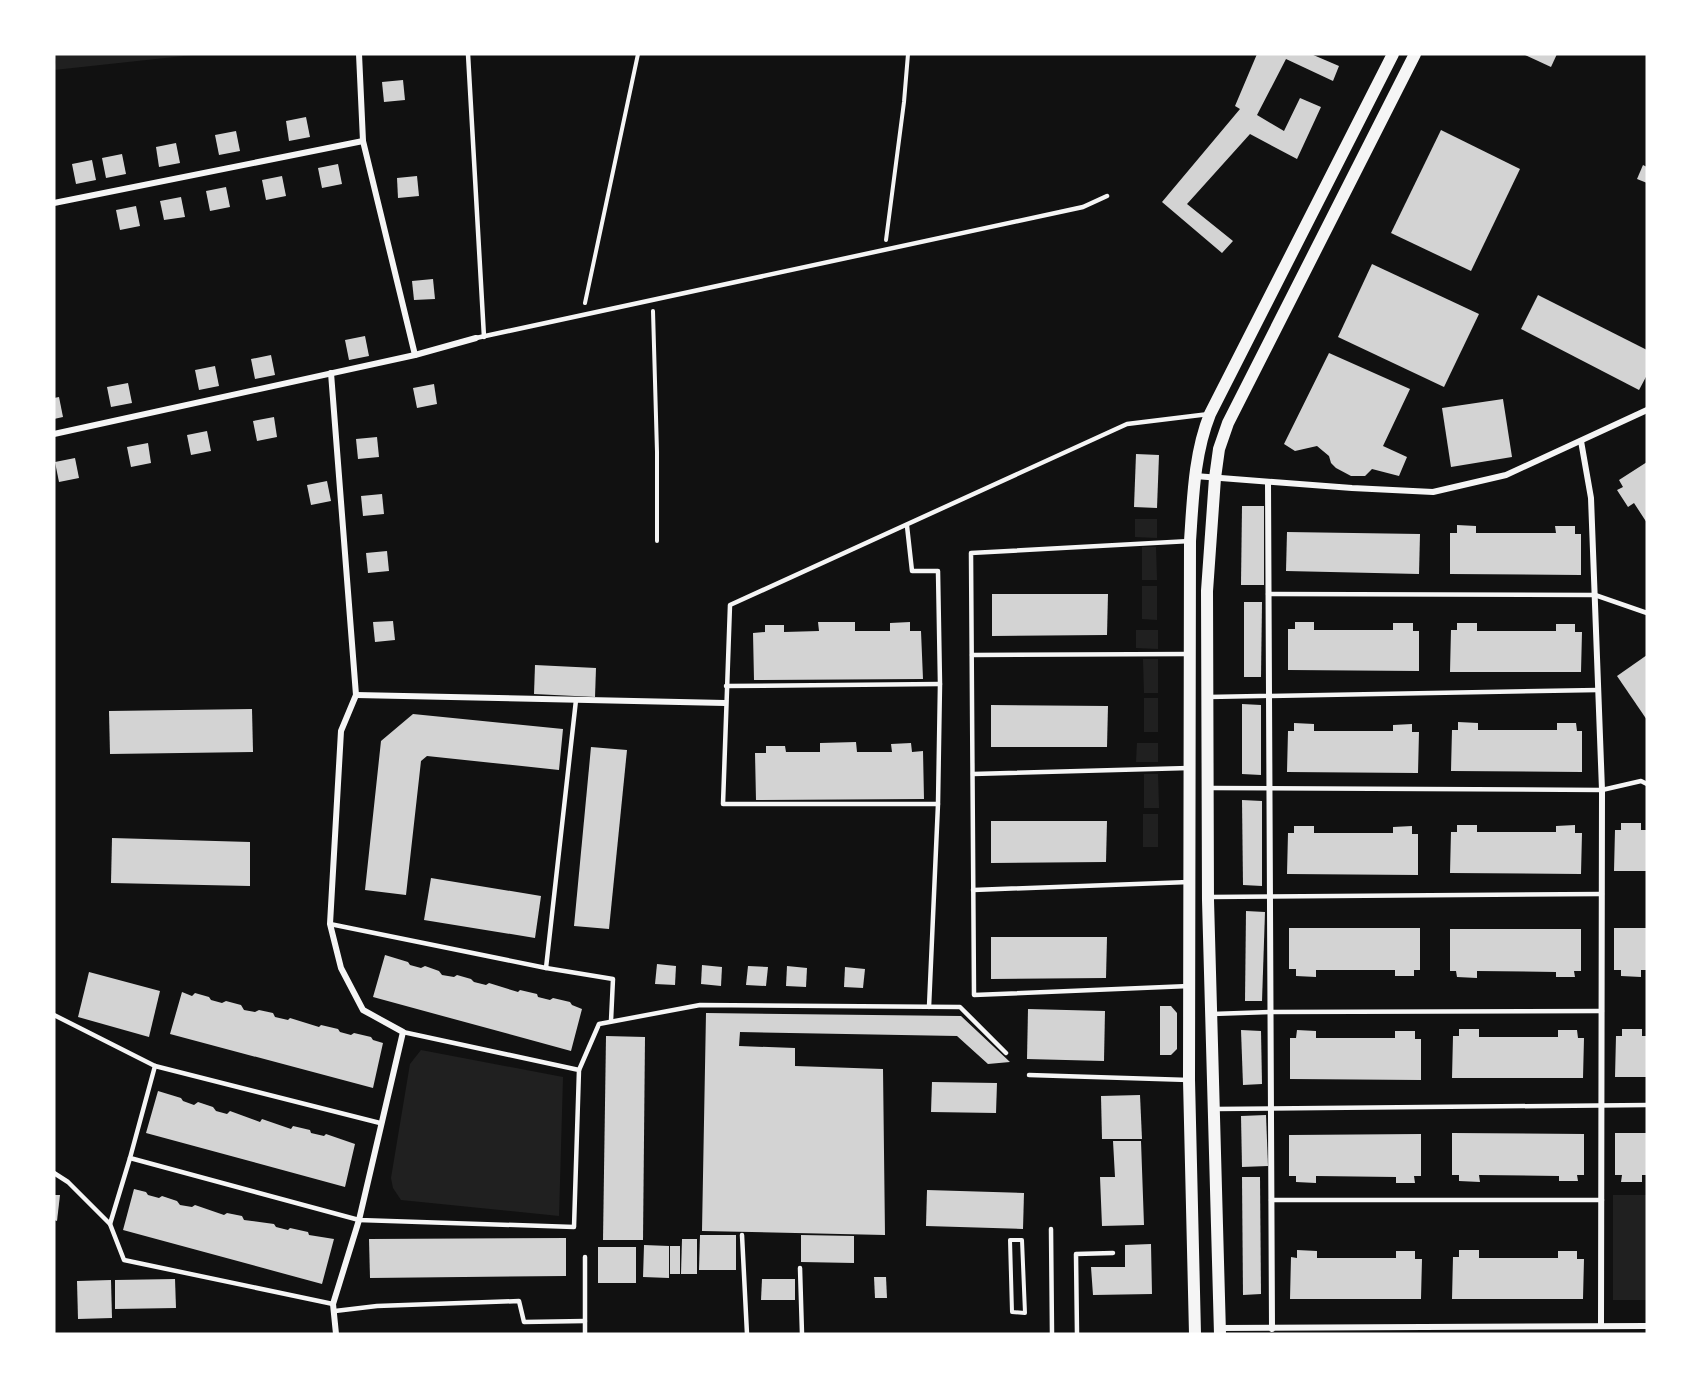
<svg xmlns="http://www.w3.org/2000/svg" width="1701" height="1388" viewBox="0 0 1701 1388" font-family="'Work Sans',sans-serif">
<style>
.green{fill:#202020}
.building{fill:#d3d3d3}
.lines{fill:none;stroke-linecap:round;stroke-linejoin:round}
.path{stroke:#f5f5f5;stroke-width:4}
.service{stroke:#f5f5f5;stroke-width:4.5}
.minor{stroke:#f5f5f5;stroke-width:6}
.secondary{stroke:#f5f5f5;stroke-width:12}
</style>
<rect width="100%" height="100%" fill="#111"/>
<g class="green">
<polygon points="54,54 202,54 54,70 56,62"/>
<polygon points="1135,519 1157,519 1157,538 1135,537"/>
<polygon points="1142,547 1156,547 1157,580 1142,580"/>
<polygon points="1142,586 1157,586 1157,620 1142,619"/>
<polygon points="1136,630 1158,630 1158,649 1136,648"/>
<polygon points="1143,659 1158,659 1158,693 1144,693"/>
<rect x="1144" y="698" width="14" height="34"/>
<polygon points="1137,743 1158,743 1158,762 1136,762"/>
<polygon points="1144,774 1158,774 1159,808 1144,808"/>
<rect x="1143" y="814" width="15" height="33"/>
<polygon points="421,1050 563,1077 559,1216 401,1200 393,1188 391,1178 410,1064"/>
<rect x="1613" y="1195" width="34" height="105"/>
</g>
<g class="building">
<polygon points="1257,54 1311,54 1339,66 1333,81 1286,59 1257,115 1284,131 1300,98 1321,107 1297,159 1250,134 1187,204 1233,241 1222,253 1162,202 1240,109 1235,106"/>
<polygon points="1523,54 1557,54 1551,67"/>
<polygon points="403,80 405,100 384,102 382,82"/>
<polygon points="306,117 310,137 289,141 286,121"/>
<polygon points="1441,130 1520,169 1471,271 1391,233"/>
<polygon points="236,131 240,151 219,155 215,135"/>
<polygon points="176,143 180,163 159,167 156,147"/>
<polygon points="122,154 126,174 106,178 102,158"/>
<polygon points="92,160 96,180 76,184 72,164"/>
<polygon points="338,164 342,184 322,188 318,168"/>
<polygon points="1643,165 1647,167 1647,183 1637,179"/>
<polygon points="282,176 286,196 266,200 262,180"/>
<polygon points="417,176 419,196 398,198 397,178"/>
<polygon points="226,187 230,207 210,211 206,191"/>
<polygon points="181,197 185,217 164,220 160,201"/>
<polygon points="136,206 140,226 120,230 116,210"/>
<polygon points="1372,264 1479,314 1444,387 1338,337"/>
<polygon points="433,279 435,299 414,300 412,281"/>
<polygon points="1538,295 1647,350 1647,375 1639,390 1521,329"/>
<polygon points="365,336 369,356 349,360 345,340"/>
<polygon points="1329,353 1410,389 1383,446 1407,457 1399,476 1372,469 1365,476 1351,476 1336,468 1331,463 1329,456 1317,446 1295,451 1284,444"/>
<polygon points="271,355 275,375 255,379 251,359"/>
<polygon points="215,366 219,386 199,390 195,370"/>
<polygon points="128,383 132,403 111,407 107,387"/>
<polygon points="434,384 437,404 417,408 413,388"/>
<polygon points="59,397 63,417 54,419 54,398"/>
<polygon points="1503,399 1512,457 1451,467 1442,408"/>
<polygon points="274,417 277,437 257,441 253,421"/>
<polygon points="207,431 211,451 191,455 187,435"/>
<polygon points="377,437 379,457 358,459 356,439"/>
<polygon points="148,443 151,463 131,467 127,447"/>
<polygon points="1136,454 1159,455 1157,508 1134,507"/>
<polygon points="75,458 79,478 59,482 55,462"/>
<polygon points="1647,462 1647,523 1634,503 1628,507 1617,490 1623,487 1619,480"/>
<polygon points="327,481 331,501 311,505 307,485"/>
<polygon points="382,494 384,514 363,516 361,496"/>
<polygon points="1242,506 1264,506 1264,585 1241,585"/>
<polygon points="1457,525 1476,526 1476,533 1556,533 1555,526 1575,526 1575,534 1581,534 1581,575 1450,574 1450,533 1457,533"/>
<polygon points="1287,532 1420,534 1419,574 1286,571"/>
<polygon points="387,551 389,571 368,573 366,553"/>
<polygon points="992,594 1108,594 1107,635 992,636"/>
<polygon points="1244,602 1262,602 1261,677 1244,677"/>
<polygon points="393,621 395,640 375,642 373,622"/>
<polygon points="818,622 855,622 855,631 890,631 890,623 910,622 910,631 921,631 923,679 754,680 753,633 765,632 765,625 784,625 784,632 819,631"/>
<polygon points="1295,622 1314,622 1314,630 1393,630 1393,623 1413,623 1413,631 1419,631 1419,671 1288,670 1288,629 1295,629"/>
<polygon points="1457,623 1477,623 1477,631 1556,631 1556,624 1575,624 1575,632 1582,632 1581,672 1450,672 1451,630 1457,630"/>
<polygon points="1647,655 1647,720 1617,676"/>
<polygon points="535,665 596,668 595,697 534,694"/>
<polygon points="1242,704 1261,705 1261,775 1242,774"/>
<polygon points="991,705 1108,706 1107,747 991,747"/>
<polygon points="252,709 253,752 110,754 109,711"/>
<polygon points="413,714 563,729 559,770 427,756 421,761 406,895 365,890 381,741"/>
<polygon points="1458,722 1478,723 1478,730 1557,730 1557,723 1576,723 1577,731 1582,731 1582,772 1451,771 1452,730 1458,730"/>
<polygon points="1294,723 1314,724 1314,731 1393,731 1393,725 1412,724 1412,732 1419,732 1418,773 1287,772 1288,731 1294,731"/>
<polygon points="856,742 857,752 892,752 891,744 911,743 912,752 923,751 924,799 756,800 755,753 766,753 766,746 785,746 786,752 820,752 820,743"/>
<polygon points="591,747 627,750 609,929 574,926"/>
<polygon points="1242,800 1262,801 1262,886 1243,885"/>
<polygon points="991,821 1107,821 1106,862 991,863"/>
<polygon points="1621,823 1641,823 1641,830 1647,830 1647,871 1614,871 1615,830 1621,830"/>
<polygon points="1457,825 1477,825 1477,832 1556,832 1556,826 1575,825 1575,833 1582,833 1581,874 1450,873 1451,832 1457,832"/>
<polygon points="1294,826 1314,826 1314,833 1393,833 1393,827 1412,826 1412,834 1418,834 1418,875 1287,874 1288,833 1294,833"/>
<polygon points="112,838 250,842 250,886 111,883"/>
<polygon points="431,878 541,896 535,938 424,920"/>
<polygon points="1246,911 1265,912 1262,1001 1245,1001"/>
<polygon points="1289,928 1420,928 1420,970 1414,970 1414,976 1395,976 1395,970 1316,970 1316,977 1296,976 1296,969 1289,969"/>
<polygon points="1614,928 1647,928 1647,970 1641,970 1641,977 1621,976 1621,970 1614,970"/>
<polygon points="1450,929 1581,929 1581,971 1574,971 1575,977 1556,977 1556,972 1477,971 1477,978 1457,977 1456,971 1450,971"/>
<polygon points="991,937 1107,937 1106,978 991,979"/>
<polygon points="385,955 408,962 410,965 421,968 425,966 439,971 442,975 454,977 457,975 471,979 474,982 486,985 489,983 518,992 520,990 537,994 538,997 550,1000 553,998 570,1002 572,1005 582,1009 571,1051 373,997"/>
<polygon points="657,964 676,966 675,985 655,984"/>
<polygon points="702,965 722,967 721,986 701,984"/>
<polygon points="748,966 768,967 766,986 746,985"/>
<polygon points="787,966 807,968 806,987 786,986"/>
<polygon points="845,967 865,969 863,988 844,987"/>
<polygon points="89,972 160,991 149,1037 78,1017"/>
<polygon points="182,992 192,996 195,993 209,997 211,1000 222,1003 226,1001 241,1005 244,1010 255,1012 259,1010 273,1013 275,1017 288,1020 290,1018 319,1027 321,1025 338,1029 340,1032 351,1035 354,1033 371,1037 373,1040 383,1043 373,1088 170,1034"/>
<polygon points="1160,1006 1171,1006 1177,1013 1177,1049 1171,1055 1160,1055"/>
<polygon points="1028,1009 1105,1011 1104,1061 1027,1059"/>
<polygon points="706,1013 961,1016 1010,1062 988,1064 957,1036 740,1032 739,1046 795,1048 795,1066 883,1069 885,1235 702,1231"/>
<polygon points="1459,1029 1479,1029 1479,1037 1558,1037 1558,1030 1577,1030 1578,1038 1584,1038 1583,1078 1452,1078 1453,1036 1459,1036"/>
<polygon points="1622,1029 1642,1029 1642,1036 1647,1036 1647,1077 1615,1077 1616,1036 1622,1036"/>
<polygon points="1241,1030 1261,1031 1262,1084 1243,1085"/>
<polygon points="1297,1030 1316,1031 1316,1038 1395,1038 1395,1031 1415,1031 1415,1039 1421,1039 1421,1080 1290,1079 1290,1038 1296,1038"/>
<polygon points="606,1036 645,1037 643,1240 603,1240"/>
<polygon points="932,1082 997,1083 996,1113 931,1112"/>
<polygon points="158,1091 181,1098 183,1101 194,1105 198,1102 213,1107 216,1111 227,1114 230,1111 260,1122 262,1119 291,1129 293,1126 310,1130 311,1133 324,1136 326,1134 355,1144 345,1187 146,1133"/>
<polygon points="1140,1095 1142,1139 1102,1139 1101,1096"/>
<polygon points="1266,1115 1268,1166 1242,1167 1241,1116"/>
<polygon points="1452,1133 1584,1134 1584,1175 1577,1175 1578,1181 1559,1181 1559,1176 1479,1175 1480,1182 1459,1181 1459,1175 1452,1175"/>
<polygon points="1615,1133 1647,1133 1647,1175 1642,1175 1642,1182 1621,1182 1622,1175 1615,1175"/>
<polygon points="1421,1134 1421,1176 1414,1176 1415,1183 1396,1183 1396,1177 1316,1176 1316,1183 1296,1182 1296,1176 1289,1176 1289,1135"/>
<polygon points="1113,1141 1141,1141 1144,1225 1102,1226 1100,1177 1115,1177"/>
<polygon points="1242,1177 1260,1177 1261,1294 1243,1295"/>
<polygon points="134,1189 146,1192 148,1195 159,1198 162,1196 177,1201 180,1205 192,1207 195,1205 224,1215 227,1213 242,1216 244,1220 274,1224 276,1227 288,1230 290,1228 308,1232 309,1235 334,1239 322,1284 123,1230"/>
<polygon points="927,1190 1024,1193 1023,1229 926,1226"/>
<polygon points="54,1195 60,1195 57,1221 54,1220"/>
<polygon points="700,1235 736,1235 736,1270 699,1270"/>
<polygon points="801,1235 854,1236 854,1263 801,1262"/>
<polygon points="566,1238 566,1276 370,1278 369,1239"/>
<polygon points="682,1239 697,1239 697,1274 681,1274"/>
<polygon points="1151,1244 1152,1294 1093,1295 1091,1267 1125,1267 1125,1245"/>
<polygon points="644,1245 669,1246 669,1278 643,1277"/>
<rect x="670" y="1246" width="10" height="28"/>
<rect x="598" y="1247" width="38" height="36"/>
<polygon points="1297,1250 1317,1251 1317,1258 1396,1258 1396,1251 1415,1251 1415,1259 1422,1259 1421,1299 1290,1299 1291,1257 1297,1258"/>
<polygon points="1459,1250 1479,1250 1479,1258 1558,1258 1558,1251 1577,1251 1577,1259 1584,1259 1583,1299 1452,1299 1453,1257 1459,1257"/>
<polygon points="874,1277 886,1277 887,1298 875,1298"/>
<polygon points="175,1279 176,1308 115,1309 115,1280"/>
<polygon points="762,1279 795,1279 795,1300 761,1300"/>
<polygon points="111,1280 112,1318 78,1319 77,1281"/>
</g>
<g class="lines">
<g class="path">
<polyline points="886,240 904,102 908,54"/>
<polyline points="585,303 638,54"/>
<polyline points="653,311 657,452 657,541"/>
<polygon points="1010,1240 1022,1240 1025,1313 1012,1312"/>
</g>
<g class="service">
<polyline points="468,54 484,337"/>
<polyline points="476,338 1083,207 1107,196"/>
<polyline points="907,526 912,571 938,571 940,684 938,804 929,1007"/>
<polyline points="1268,594 1595,595 1647,613"/>
<polyline points="972,655 1190,654"/>
<polyline points="726,686 940,684"/>
<polyline points="1208,697 1598,690"/>
<polyline points="973,774 1189,768"/>
<polyline points="1210,788 1602,790 1641,781 1647,784"/>
<polyline points="938,804 723,804 730,605 1127,424 1209,414"/>
<polyline points="973,890 1189,882"/>
<polyline points="1209,897 1602,894"/>
<polyline points="330,924 546,968 576,700"/>
<polyline points="546,968 613,979 611,1021"/>
<polyline points="1189,986 974,995 971,553 1190,541"/>
<polyline points="1212,1014 1270,1012 1602,1011"/>
<polyline points="54,1015 155,1066 380,1123"/>
<polyline points="155,1066 130,1158 359,1220 574,1227 579,1070 403,1032"/>
<polyline points="579,1070 599,1024 700,1005 960,1007 1006,1053"/>
<polyline points="1029,1075 1189,1080"/>
<polyline points="1215,1109 1647,1105"/>
<polyline points="54,1173 68,1182 110,1224 124,1260 333,1304"/>
<polyline points="1271,1200 1602,1200"/>
<polyline points="110,1224 130,1158"/>
<polyline points="1051,1229 1052,1334"/>
<polyline points="742,1235 747,1334"/>
<polyline points="585,1257 585,1334"/>
<polyline points="800,1268 802,1334"/>
<polyline points="335,1311 377,1306 519,1301 524,1322 585,1321"/>
<polyline points="1077,1334 1076,1254 1113,1253"/>
</g>
<g class="minor">
<polyline points="359,54 363,141 415,355"/>
<polyline points="54,203 363,141"/>
<polyline points="331,373 356,695 341,731 330,924 341,968 363,1010 403,1032 359,1220 333,1304 336,1334"/>
<polyline points="54,434 415,355 476,338"/>
<polyline points="1581,441 1591,498 1602,790 1601,1325"/>
<polyline points="1195,476 1352,488 1433,492 1506,475 1647,410"/>
<polyline points="1268,482 1272,1329"/>
<polyline points="356,695 725,703"/>
<polyline points="1220,1328 1647,1326"/>
</g>
<g class="secondary">
<path d="M1195 1334 1189 1080 1190 541C1193 498 1194 454 1210 414L1393 54"/>
<polyline points="1220,1334 1208,900 1207,591 1215,478 1219,449 1228,423 1415,54"/>
</g>
</g>
<rect width="1701" height="1388" fill="none" stroke="#ffffff" stroke-width="111"/>
</svg>
